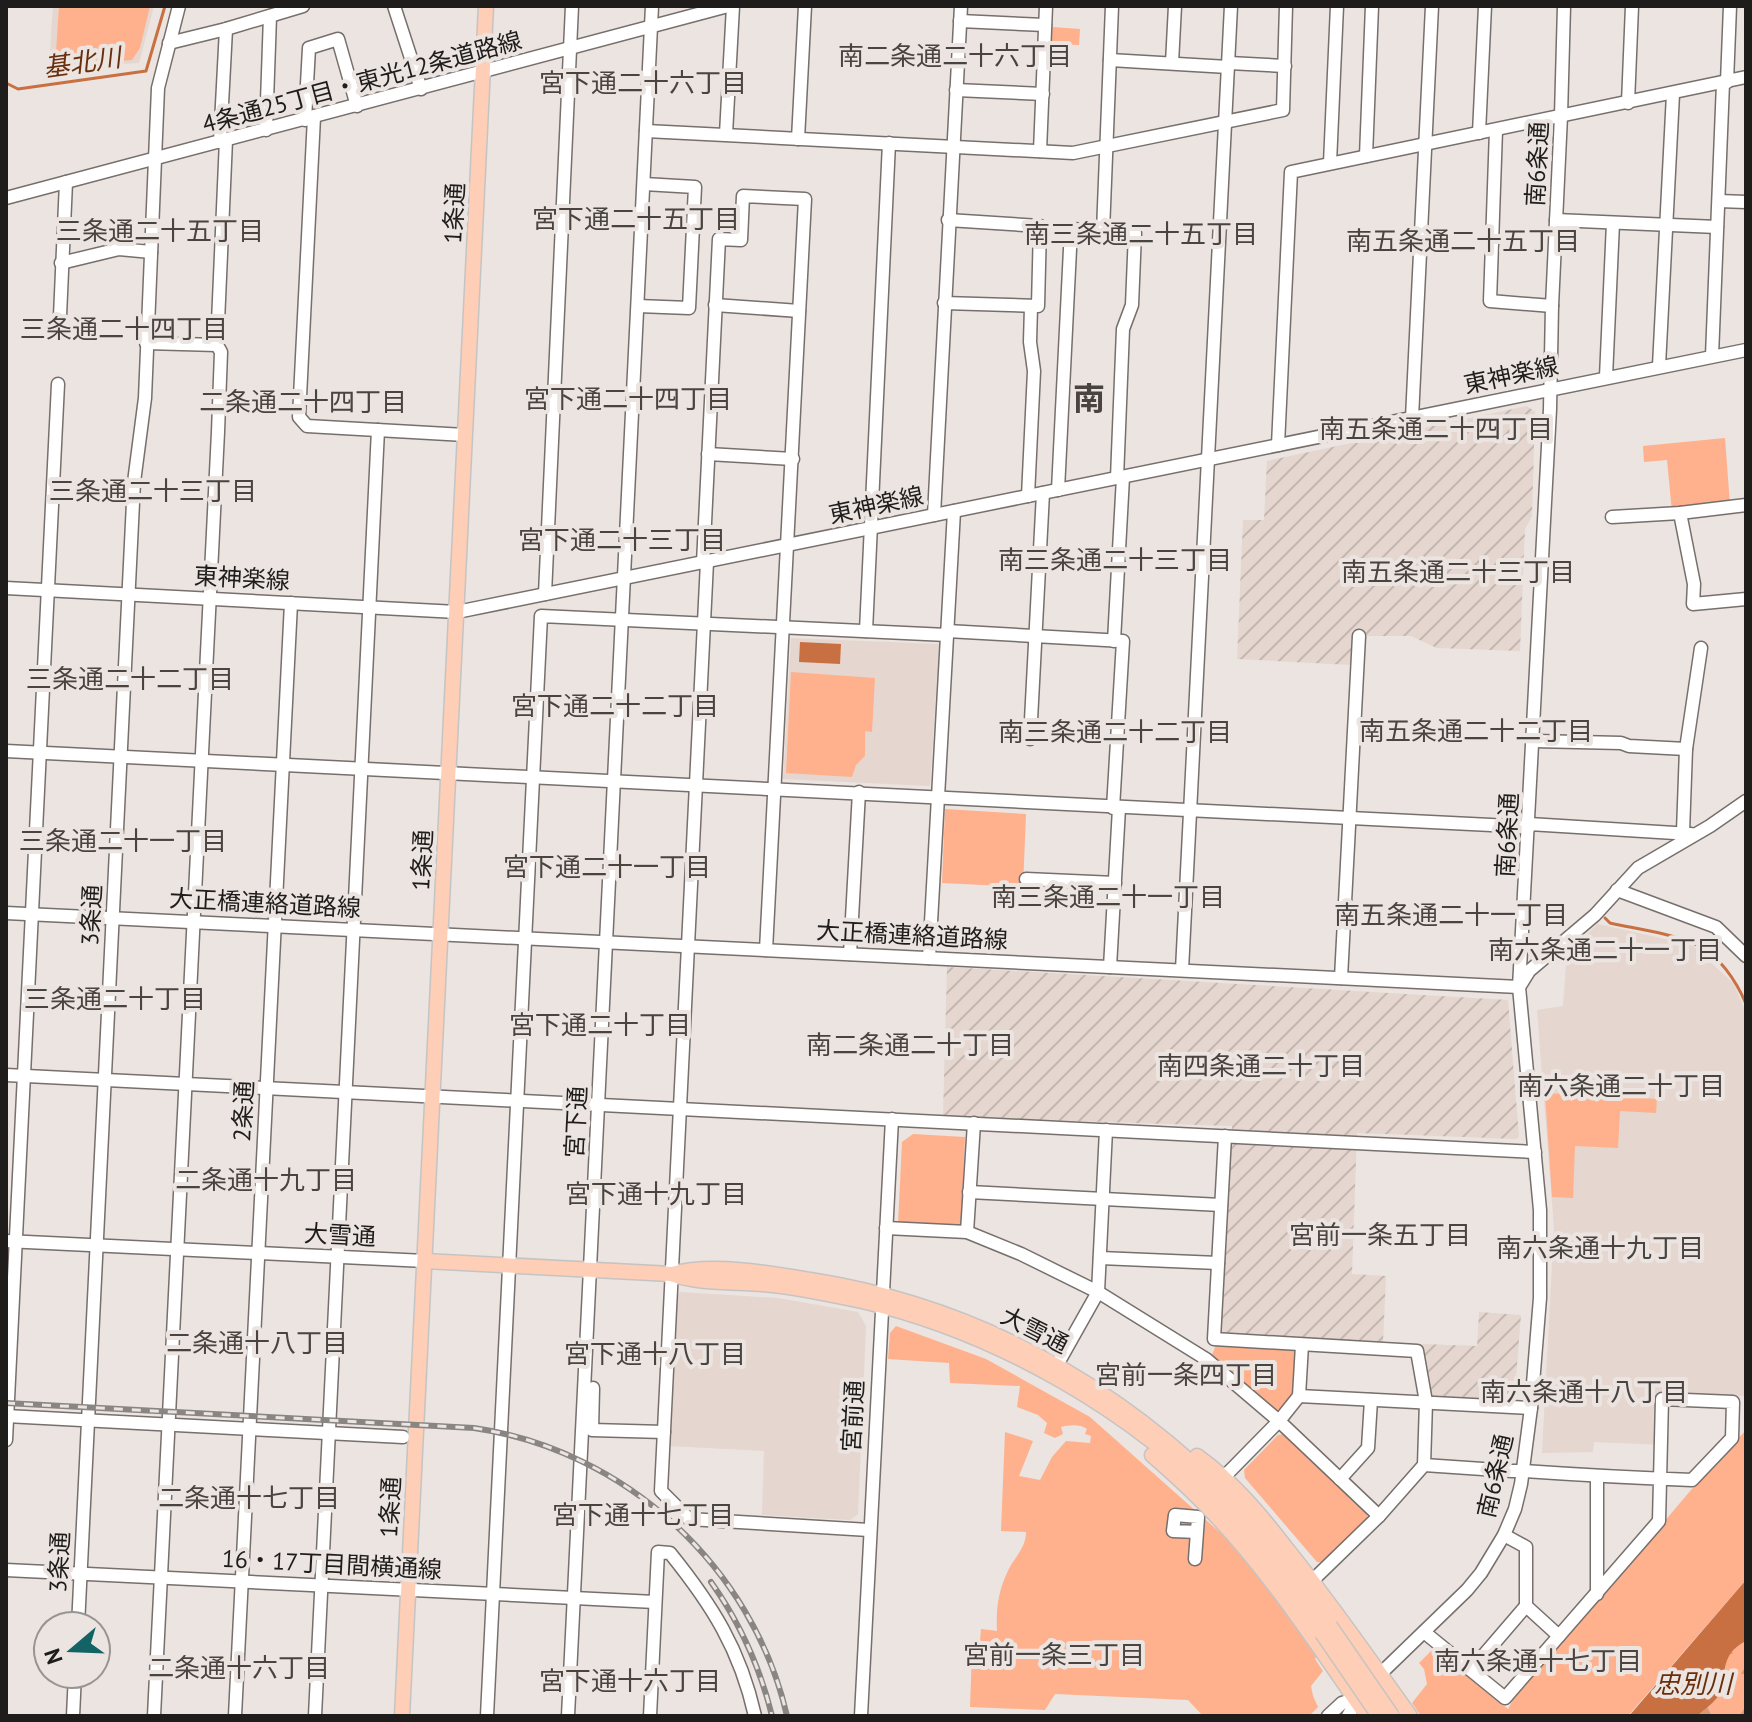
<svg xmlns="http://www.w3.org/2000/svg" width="1752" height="1722" viewBox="0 0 1752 1722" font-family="'PT Sans','Noto Sans JP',sans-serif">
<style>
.built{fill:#e5d6cf}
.industrial{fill:url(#industrial-furrows)}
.green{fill:#feb18c}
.forest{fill:url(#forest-firs)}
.water{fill:#c97043}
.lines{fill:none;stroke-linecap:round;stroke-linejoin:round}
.stream{stroke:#c97043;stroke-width:3}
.minor-casing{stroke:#766f6c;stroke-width:15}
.major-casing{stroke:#c5c4c4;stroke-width:17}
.minor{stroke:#fff;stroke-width:12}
.major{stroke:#feceb6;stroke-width:14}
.rail-casing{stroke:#898582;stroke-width:6}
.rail{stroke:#ebe4e0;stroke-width:3;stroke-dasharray:9;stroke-linecap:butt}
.major-bridge-casing{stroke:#c5c4c4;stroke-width:17;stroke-linecap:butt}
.major-bridge{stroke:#feceb6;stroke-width:14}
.labels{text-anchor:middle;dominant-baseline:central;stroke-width:8;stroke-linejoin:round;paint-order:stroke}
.street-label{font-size:24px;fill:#1f1d1c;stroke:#ebe4e0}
.neighbourhood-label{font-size:26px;fill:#4a4441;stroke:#ebe4e0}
.water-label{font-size:26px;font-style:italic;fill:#692f0d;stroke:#ebe4e0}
.district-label{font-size:32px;font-weight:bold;fill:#4a4441;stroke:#ebe4e0}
</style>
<defs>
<pattern id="industrial-furrows" width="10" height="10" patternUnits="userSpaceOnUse" patternTransform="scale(2)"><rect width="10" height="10" fill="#e5d6cf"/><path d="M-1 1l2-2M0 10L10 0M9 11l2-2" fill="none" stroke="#c4b7b1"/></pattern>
<pattern id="forest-firs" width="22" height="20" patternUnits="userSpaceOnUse" patternTransform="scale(2)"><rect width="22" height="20" fill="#feb18c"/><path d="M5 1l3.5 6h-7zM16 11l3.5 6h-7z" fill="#d99878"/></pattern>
</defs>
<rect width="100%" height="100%" fill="#ebe4e0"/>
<g class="built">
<polygon points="53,6 154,6 139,63 49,68"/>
<polygon points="791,638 939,644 930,786 783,779"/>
<polygon points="1598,924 1692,945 1734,984 1746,1013 1746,1396 1665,1393 1665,1445 1594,1442 1593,1452 1542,1453 1554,1228 1537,1010 1563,1006 1567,952"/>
<polygon points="680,1292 778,1298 858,1312 866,1326 858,1514 850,1520 762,1515 764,1451 670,1446 676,1297"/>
</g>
<g class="industrial">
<polygon points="1527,406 1535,412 1532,516 1525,529 1520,651 1437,648 1411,636 1353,636 1351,665 1237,659 1243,520 1264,520 1267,461"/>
<polygon points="947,967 1508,1000 1519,1137 1517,1139 1357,1133 1352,1274 1386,1276 1383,1342 1220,1336 1232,1126 943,1117"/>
<polygon points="1479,1312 1521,1315 1514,1402 1431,1398 1422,1344 1477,1346"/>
</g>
<g class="green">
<polygon points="59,6 150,6 140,48 132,60 69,65 60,59 56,52"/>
<polygon points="1052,27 1080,29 1079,45 1051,44"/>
<polygon points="1725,438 1730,505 1672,512 1667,460 1644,462 1643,446"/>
<polygon points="791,672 875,678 872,732 865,731 865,756 856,765 852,777 786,773"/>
<polygon points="945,809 1026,814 1023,887 942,883"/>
<polygon points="1545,1093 1657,1099 1656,1113 1620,1111 1618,1148 1575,1146 1573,1198 1552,1197"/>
<polygon points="913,1134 965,1137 961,1226 898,1224 902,1142"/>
<path d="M896 1326 986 1359 1090 1417 1233 1544 1273 1593 1317 1656 1315 1659 1323 1671 1311 1686 1313 1696 1318 1707 1309 1716H1203L1188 1700 1055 1694 1045 1710 970 1707 972 1652H979L981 1629 997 1631C996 1610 998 1592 1007 1573 1013 1558 1026 1549 1026 1532L1001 1531 1005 1432 1033 1441 1019 1476 1040 1480 1052 1457 1066 1441 1090 1443 1091 1436 1085 1434 1087 1429C1080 1424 1069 1425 1061 1427L1063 1434 1055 1438 1044 1433 1047 1423 1038 1415 1017 1407 1020 1386 950 1383 949 1363 888 1359 890 1333Z"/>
<path d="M1216 1345 1293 1349C1305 1365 1295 1406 1274 1411L1212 1355Z"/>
<polygon points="1746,1430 1746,1580 1628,1716 1421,1716 1412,1703 1427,1684 1424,1669 1419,1663 1431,1651 1437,1651 1508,1709 1513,1700 1691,1490"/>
<polygon points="1283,1434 1366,1513 1368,1519 1325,1563 1317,1562 1245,1478 1244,1470 1278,1435"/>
</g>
<path class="forest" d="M1746 1641V1716H1697C1703 1711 1712 1704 1717 1698 1729 1678 1717 1654 1746 1641Z"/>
<g class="water">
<polygon points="800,642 841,644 840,664 799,662"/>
<path d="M1746 1580V1641C1717 1655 1729 1678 1717 1698 1712 1704 1703 1711 1697 1716H1629Z"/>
</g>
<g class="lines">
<g class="stream">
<polyline points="6,83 18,89 146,71 165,6"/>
<path d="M1605 918 1610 923C1637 929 1669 933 1695 944 1718 953 1737 982 1746 1004"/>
</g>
<g class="minor-casing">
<g id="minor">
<polyline points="394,6 421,89"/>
<polyline points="960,21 1045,25"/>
<polyline points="169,43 226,29 303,6"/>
<polyline points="1110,60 1228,67"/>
<polyline points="1172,63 1175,6"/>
<polyline points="1229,63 1285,66"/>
<polyline points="1727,82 1730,6"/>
<polyline points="956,90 1043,94"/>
<polyline points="1628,103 1632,6"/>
<polyline points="314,117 299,417 307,426 465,435"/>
<polyline points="305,120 309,48 338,39 357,106"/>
<polyline points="266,130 270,16"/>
<polyline points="1496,130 1490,301 1552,306"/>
<polyline points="646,131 1073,153 1283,110 1286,6"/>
<polyline points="1479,133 1485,6"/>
<polyline points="726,134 733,6"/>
<polyline points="798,139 805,6"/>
<polyline points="220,142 226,29"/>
<polyline points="1040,151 1046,6"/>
<polyline points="1366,156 1372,6"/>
<polyline points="1330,163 1337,6"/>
<polyline points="6,198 728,6"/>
<polyline points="1719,201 1746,202"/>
<polyline points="1556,220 1717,227"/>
<polyline points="1103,231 1112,6"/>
<polyline points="61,263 119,249 151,252"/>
<polyline points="944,303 1038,306 1040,226 948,220"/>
<polyline points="715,305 799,311"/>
<polyline points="638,306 689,308 695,187 644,184"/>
<polyline points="60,316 66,182"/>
<polyline points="146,343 217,345"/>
<polyline points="1712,356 1723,83"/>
<polyline points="1659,366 1673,94"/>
<polyline points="1606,377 1613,223"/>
<polyline points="1412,418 1432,6"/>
<polyline points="1278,445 1291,172 1746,77"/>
<polyline points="708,454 793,459"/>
<polyline points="1058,490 1071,229 1135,233 1132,305 1123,329 1117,478"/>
<polyline points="1028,496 1034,371 1030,342 1031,307"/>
<polyline points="1680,513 1694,584 1693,604 1746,599"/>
<polyline points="934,515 961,6"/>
<polyline points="1612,517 1680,513 1746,505"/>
<polyline points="707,562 661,1491 689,1519 869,1530"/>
<polyline points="703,563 719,239 741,240 743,196 805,199 766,950"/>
<polyline points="6,588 457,612 1746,350"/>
<polyline points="545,594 572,6"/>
<polyline points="866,631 889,143"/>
<polyline points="947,631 1123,641 1113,808"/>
<polyline points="1114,641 1123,477"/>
<polyline points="1030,739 1043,493"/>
<polyline points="1534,741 1621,743 1629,746 1686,749"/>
<polyline points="6,751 1529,827"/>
<polyline points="1529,824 1691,834"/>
<polyline points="1683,832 1686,749 1701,648"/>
<polyline points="1026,879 1115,883"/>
<polyline points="1617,890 1716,927 1746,956"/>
<polyline points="6,913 1519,987"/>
<polyline points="850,954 859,792"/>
<polyline points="929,958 954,511"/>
<polyline points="1110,967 1119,808"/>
<polyline points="1182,970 1231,6"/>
<polyline points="1341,978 1359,636"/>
<polyline points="1521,984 1529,971 1595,915 1638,868 1710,826 1746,801"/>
<polyline points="6,1075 1535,1152"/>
<polyline points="1225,1136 1214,1339 1417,1351 1426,1402 1424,1465 1379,1516 1313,1580"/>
<polyline points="969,1192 1221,1205"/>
<polyline points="886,1228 967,1232 1021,1254 1098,1292 1206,1359 1279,1421 1379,1516"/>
<polyline points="967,1232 974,1123"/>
<polyline points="6,1241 425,1261"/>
<polyline points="1100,1258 1218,1263"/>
<polyline points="1053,1372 1098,1292 1106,1130"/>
<polyline points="593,1388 592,1430 664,1432"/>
<polyline points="1299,1396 1531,1408"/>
<polyline points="6,1416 403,1437"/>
<polyline points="6,1440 58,384"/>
<polyline points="1225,1476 1279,1421 1299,1396 1302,1345"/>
<polyline points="1597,1476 1597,1594"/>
<polyline points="1340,1479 1368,1448 1371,1400"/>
<polyline points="1504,1535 1526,1547 1526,1606 1559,1636"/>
<polyline points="1195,1559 1197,1532 1173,1531 1175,1515 1198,1517 1197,1532"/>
<polyline points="6,1570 655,1602"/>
<polyline points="78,1626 134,482 145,398 158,88 179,6"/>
<path d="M1424 1632 1505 1698 1659 1521 1662 1399 1733 1402 1732 1438 1692 1480C1636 1478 1580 1475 1523 1471H1512L1424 1465"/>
<polyline points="1471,1670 1526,1606"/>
<polyline points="1375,1679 1467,1590 1481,1573 1504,1535 1515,1509 1521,1484 1531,1408 1540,1298 1540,1210 1519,987 1550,409 1552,306 1561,116 1564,6"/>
<polyline points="73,1716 75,1674"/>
<path d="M154 1716C174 1288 196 860 218 432L221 352 217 345 226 140"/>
<polyline points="235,1716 291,603"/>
<polyline points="315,1716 378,430"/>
<polyline points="487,1716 541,616 947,635"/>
<polyline points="568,1716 652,6"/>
<path d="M650 1716 658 1552 670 1553C712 1605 740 1649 755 1716"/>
<polyline points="861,1716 892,1119"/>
<polyline points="1328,1716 1342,1703 1355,1699"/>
<polyline points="1348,1716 1359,1695"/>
</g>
</g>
<g class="major-casing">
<g id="major">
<path d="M425 1261 671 1274C704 1285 739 1281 773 1285 803 1288 833 1295 862 1301 996 1332 1137 1412 1230 1513 1264 1550 1292 1592 1322 1633"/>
<path d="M672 1274C711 1263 769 1273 810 1280 995 1309 1153 1405 1273 1547 1294 1571 1311 1600 1330 1626"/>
<path d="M1152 1455C1175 1475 1198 1496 1219 1519 1275 1579 1320 1649 1367 1716"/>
<path d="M1197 1456C1233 1482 1259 1513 1286 1548 1330 1602 1369 1659 1410 1716"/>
<polyline points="402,1716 486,6"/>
</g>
</g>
<use href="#minor" class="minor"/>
<use href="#major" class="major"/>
<g class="rail-casing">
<g id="rail">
<path d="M6 1403 474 1428C625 1450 753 1567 787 1716"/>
<path d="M711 1582C740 1623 760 1667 772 1716"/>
</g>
</g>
<use href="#rail" class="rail"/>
<g class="major-bridge-casing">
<g id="major-bridge">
<polyline points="1330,1626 1392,1716"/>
<polyline points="1322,1633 1379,1716"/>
</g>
</g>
<use href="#major-bridge" class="major-bridge"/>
</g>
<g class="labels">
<g class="street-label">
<text transform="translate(362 82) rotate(-15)">4条通25丁目・東光12条道路線</text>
<text transform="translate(1537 164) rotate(-87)">南6条通</text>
<text transform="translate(454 213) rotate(-87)">1条通</text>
<text transform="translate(1511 375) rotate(-12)">東神楽線</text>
<text transform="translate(876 505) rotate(-12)">東神楽線</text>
<text transform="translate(242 578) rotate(3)">東神楽線</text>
<text transform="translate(1507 835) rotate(-87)">南6条通</text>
<text transform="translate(422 860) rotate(-87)">1条通</text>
<text transform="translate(265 903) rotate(3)">大正橋連絡道路線</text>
<text transform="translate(91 915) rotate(-87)">3条通</text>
<text transform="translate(912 935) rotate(3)">大正橋連絡道路線</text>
<text transform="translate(243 1111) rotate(-87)">2条通</text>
<text transform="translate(576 1122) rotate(-87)">宮下通</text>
<text transform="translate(340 1235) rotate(3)">大雪通</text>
<text transform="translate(1035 1330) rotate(27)">大雪通</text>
<text transform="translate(853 1416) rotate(-87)">宮前通</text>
<text transform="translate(1495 1476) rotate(-77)">南6条通</text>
<text transform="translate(390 1507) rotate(-87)">1条通</text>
<text transform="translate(59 1562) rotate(-87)">3条通</text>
<text transform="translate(332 1564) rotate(3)">16・17丁目間横通線</text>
</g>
<g class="neighbourhood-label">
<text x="955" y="55">南二条通二十六丁目</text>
<text x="643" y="82">宮下通二十六丁目</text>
<text x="636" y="218">宮下通二十五丁目</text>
<text x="160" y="230">三条通二十五丁目</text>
<text x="1141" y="233">南三条通二十五丁目</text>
<text x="1463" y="240">南五条通二十五丁目</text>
<text x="124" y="328">三条通二十四丁目</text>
<text x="628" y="398">宮下通二十四丁目</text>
<text x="303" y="401">二条通二十四丁目</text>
<text x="1436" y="428">南五条通二十四丁目</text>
<text x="153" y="490">三条通二十三丁目</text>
<text x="622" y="539">宮下通二十三丁目</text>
<text x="1115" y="559">南三条通二十三丁目</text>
<text x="1458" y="571">南五条通二十三丁目</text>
<text x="130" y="678">三条通二十二丁目</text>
<text x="615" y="705">宮下通二十二丁目</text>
<text x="1476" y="730">南五条通二十二丁目</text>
<text x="1115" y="731">南三条通二十二丁目</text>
<text x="123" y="840">三条通二十一丁目</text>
<text x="607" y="866">宮下通二十一丁目</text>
<text x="1108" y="896">南三条通二十一丁目</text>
<text x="1451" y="914">南五条通二十一丁目</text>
<text x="1605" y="949">南六条通二十一丁目</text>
<text x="115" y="998">三条通二十丁目</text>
<text x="600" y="1024">宮下通二十丁目</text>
<text x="910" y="1044">南二条通二十丁目</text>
<text x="1261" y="1065">南四条通二十丁目</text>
<text x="1621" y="1085">南六条通二十丁目</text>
<text x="266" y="1179">二条通十九丁目</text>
<text x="656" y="1193">宮下通十九丁目</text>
<text x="1380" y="1234">宮前一条五丁目</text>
<text x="1600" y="1247">南六条通十九丁目</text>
<text x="257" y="1342">二条通十八丁目</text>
<text x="655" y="1353">宮下通十八丁目</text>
<text x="1186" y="1374">宮前一条四丁目</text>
<text x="1584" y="1391">南六条通十八丁目</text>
<text x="249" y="1497">二条通十七丁目</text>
<text x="643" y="1514">宮下通十七丁目</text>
<text x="1054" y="1654">宮前一条三丁目</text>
<text x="1538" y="1660">南六条通十七丁目</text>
<text x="239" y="1667">二条通十六丁目</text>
<text x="630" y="1680">宮下通十六丁目</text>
</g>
<g class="water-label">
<text transform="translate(82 62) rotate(-8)">基北川</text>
<text x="1693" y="1683">忠別川</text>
</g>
<g class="district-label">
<text x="1089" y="398">南</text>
</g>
</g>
<rect width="1752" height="1722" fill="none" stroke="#1f1d1c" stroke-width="16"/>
<g transform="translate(72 1650) rotate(251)"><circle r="38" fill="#ebe4e0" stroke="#999492" stroke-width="2"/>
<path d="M0-6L14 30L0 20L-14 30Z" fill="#136364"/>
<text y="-12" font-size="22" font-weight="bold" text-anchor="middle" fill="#1f1d1c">N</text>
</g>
</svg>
